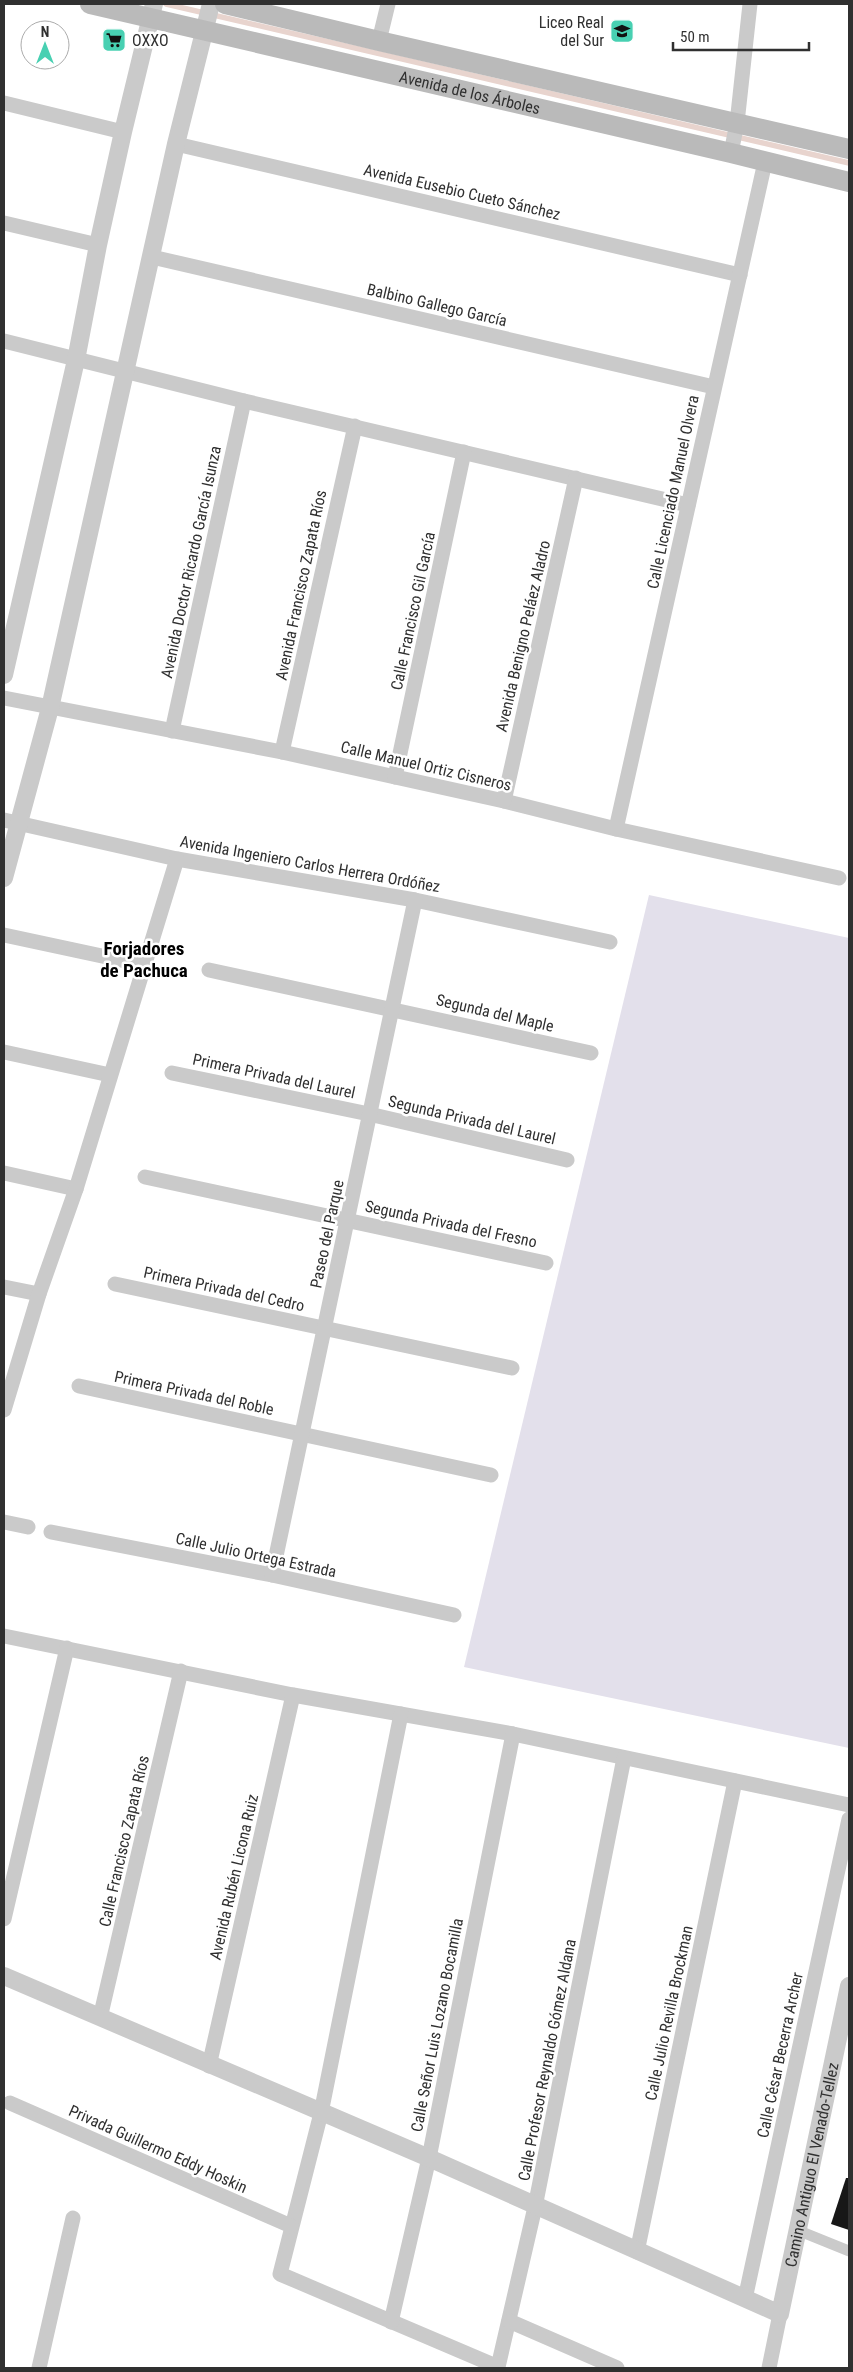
<svg xmlns="http://www.w3.org/2000/svg" width="853" height="2372" viewBox="0 0 853 2372" font-family="'Roboto Condensed',sans-serif">
<style>
.green{fill:#e3e0eb}
.lines{fill:none;stroke-linecap:round;stroke-linejoin:round}
.stream{stroke:#e8d4ce;stroke-width:5.5}
.building{fill:#171717}
.pedestrian{stroke:#cacaca;stroke-width:11}
.minor{stroke:#cacaca;stroke-width:15}
.tertiary{stroke:#cacaca;stroke-width:18}
.secondary{stroke:#bababa;stroke-width:20}
.labels{text-anchor:middle;dominant-baseline:central;stroke-width:5;stroke-linejoin:round;paint-order:stroke}
.poi-label{font-size:16px;fill:#303030;stroke:#fff;text-anchor:end}
.street-label{font-size:16px;fill:#303030;stroke:#fff}
.quarter-label{font-size:19px;font-weight:bold;fill:#000;stroke:#fff}
</style>
<rect width="100%" height="100%" fill="#fff"/>
<polygon class="green" points="649,895 849,938 849,1748 464,1667"/>
<g class="lines">
<polyline class="stream" points="166,4 849,163"/>
</g>
<polygon class="building" points="846,2178 849,2178 849,2230 831,2224"/>
<g class="lines">
<polyline class="pedestrian" points="797,2230 849,2251"/>
<g class="minor">
<polyline points="379,41 388,4"/>
<polyline points="4,103 123,132"/>
<polyline points="176,144 740,275"/>
<polyline points="731,153 737,123 750,4"/>
<polyline points="4,223 98,245"/>
<polyline points="152,257 714,387"/>
<polyline points="4,341 244,401 688,505"/>
<polyline points="4,698 282,752 504,801 616,829 839,878"/>
<polyline points="172,731 244,401"/>
<polyline points="282,752 355,426"/>
<polyline points="395,777 464,452"/>
<polyline points="504,801 576,478"/>
<polyline points="4,820 177,859 415,900 610,942"/>
<polyline points="616,829 765,162"/>
<polyline points="4,935 144,965"/>
<polyline points="209,970 591,1053"/>
<polyline points="4,1052 110,1075"/>
<polyline points="172,1073 369,1114 567,1160"/>
<polyline points="4,1173 76,1189"/>
<polyline points="145,1177 546,1263"/>
<polyline points="115,1284 512,1368"/>
<polyline points="4,1287 39,1294"/>
<polyline points="79,1386 491,1475"/>
<polyline points="4,1410 39,1294 76,1189 177,859"/>
<polyline points="4,1522 28,1527"/>
<polyline points="51,1532 272,1575 454,1615"/>
<polyline points="272,1575 415,900"/>
<polyline points="4,1636 293,1695 513,1734 849,1805"/>
<polyline points="401,1714 321,2113 280,2274 498,2367 535,2207 624,1758"/>
<polyline points="4,1919 67,1648"/>
<polyline points="100,2018 181,1671"/>
<polyline points="209,2066 293,1695"/>
<polyline points="10,2103 291,2226"/>
<polyline points="637,2252 735,1781"/>
<polyline points="745,2299 849,1819"/>
<polyline points="509,2321 617,2368"/>
<polyline points="391,2322 429,2158 513,1734"/>
<polyline points="39,2368 73,2218"/>
<polyline points="769,2368 780,2314"/>
</g>
<g class="tertiary">
<polyline points="4,675 76,360 98,245 123,132 154,4"/>
<polyline points="4,878 50,708 176,144 211,4"/>
<path id="s1" d="M4 1976 429 2158 780 2314 849 1986"/>
</g>
<g class="secondary">
<path id="s2" d="M90 4 731 153 849 182"/>
<polyline points="225,4 379,41 849,149"/>
</g>
</g>
<defs>
<g id="school-square" transform="scale(1.25)"><rect x="-9" y="-9" width="18" height="18" rx="4" fill="#48d0b2" stroke="#fff"/><path d="M0-5L7-2L0 1L-7-2ZM-4 1L0 2.5L4 1V4Q0 6-4 4Z" fill="#111"/></g>
<g id="supermarket-square" transform="scale(1.25)"><rect x="-9" y="-9" width="18" height="18" rx="4" fill="#48d0b2" stroke="#fff"/><path d="M-6-5.5h2.5l.6 2H6L4.5 2H-2.5L-4.4-4H-6ZM-1.5 3.2a1.3 1.3 0 1 0 .1 0ZM3 3.2a1.3 1.3 0 1 0 .1 0Z" fill="#111"/></g>
</defs>
<g fill-rule="evenodd">
<use href="#school-square" x="622" y="31"/>
<use href="#supermarket-square" x="114" y="40"/>
</g>
<g class="labels">
<g class="poi-label">
<text x="604" y="22">Liceo Real<tspan x="604" dy="18">del Sur</tspan></text>
<text x="132" y="40" text-anchor="start">OXXO</text>
</g>
<g class="street-label">
<text stroke="none"><textPath href="#s2" startOffset="390">Avenida de los Árboles</textPath></text>
<text transform="translate(462 192) rotate(13)">Avenida Eusebio Cueto Sánchez</text>
<text transform="translate(437 305) rotate(13)">Balbino Gallego García</text>
<text transform="translate(673 492) rotate(-78)">Calle Licenciado Manuel Olvera</text>
<text transform="translate(191 562) rotate(-78)">Avenida Doctor Ricardo García Isunza</text>
<text transform="translate(301 585) rotate(-78)">Avenida Francisco Zapata Ríos</text>
<text transform="translate(413 611) rotate(-78)">Calle Francisco Gil García</text>
<text transform="translate(523 636) rotate(-77)">Avenida Benigno Peláez Aladro</text>
<text transform="translate(426 766) rotate(13)">Calle Manuel Ortiz Cisneros</text>
<text transform="translate(310 864) rotate(10)">Avenida Ingeniero Carlos Herrera Ordóñez</text>
<text transform="translate(495 1013) rotate(13)">Segunda del Maple</text>
<text transform="translate(274 1076) rotate(12)">Primera Privada del Laurel</text>
<text transform="translate(472 1120) rotate(13)">Segunda Privada del Laurel</text>
<text transform="translate(451 1224) rotate(12)">Segunda Privada del Fresno</text>
<text transform="translate(327 1234) rotate(-78)">Paseo del Parque</text>
<text transform="translate(224 1289) rotate(12)">Primera Privada del Cedro</text>
<text transform="translate(194 1393) rotate(12)">Primera Privada del Roble</text>
<text transform="translate(256 1555) rotate(12)">Calle Julio Ortega Estrada</text>
<text transform="translate(124 1841) rotate(-77)">Calle Francisco Zapata Ríos</text>
<text transform="translate(234 1877) rotate(-77)">Avenida Rubén Licona Ruiz</text>
<text transform="translate(669 2013) rotate(-78)">Calle Julio Revilla Brockman</text>
<text transform="translate(437 2025) rotate(-79)">Calle Señor Luis Lozano Bocamilla</text>
<text transform="translate(780 2055) rotate(-78)">Calle César Becerra Archer</text>
<text transform="translate(547 2060) rotate(-79)">Calle Profesor Reynaldo Gómez Aldana</text>
<text transform="translate(158 2149) rotate(24)">Privada Guillermo Eddy Hoskin</text>
<text stroke="none"><textPath href="#s1" startOffset="999">Camino Antiguo El Venado-Tellez</textPath></text>
</g>
<g class="quarter-label">
<text x="144" y="948">Forjadores<tspan x="144" dy="22">de Pachuca</tspan></text>
</g>
</g>
<rect width="853" height="2372" fill="none" stroke="#303030" stroke-width="10"/>
<g transform="translate(45 45)"><circle r="24" fill="#ffffff" stroke="#acacac"/>
<path d="M0-4L9 19L0 12L-9 19Z" fill="#48d0b2"/>
<text y="-8" font-size="14" font-weight="bold" text-anchor="middle" fill="#303030">N</text>
</g>
<path d="M673 42v8h136v-8" fill="none" stroke="#303030" stroke-width="2.5"/>
<text x="680" y="42" font-size="15" fill="#303030" stroke="#ffffff" stroke-width="4" paint-order="stroke">50 m</text>
</svg>
